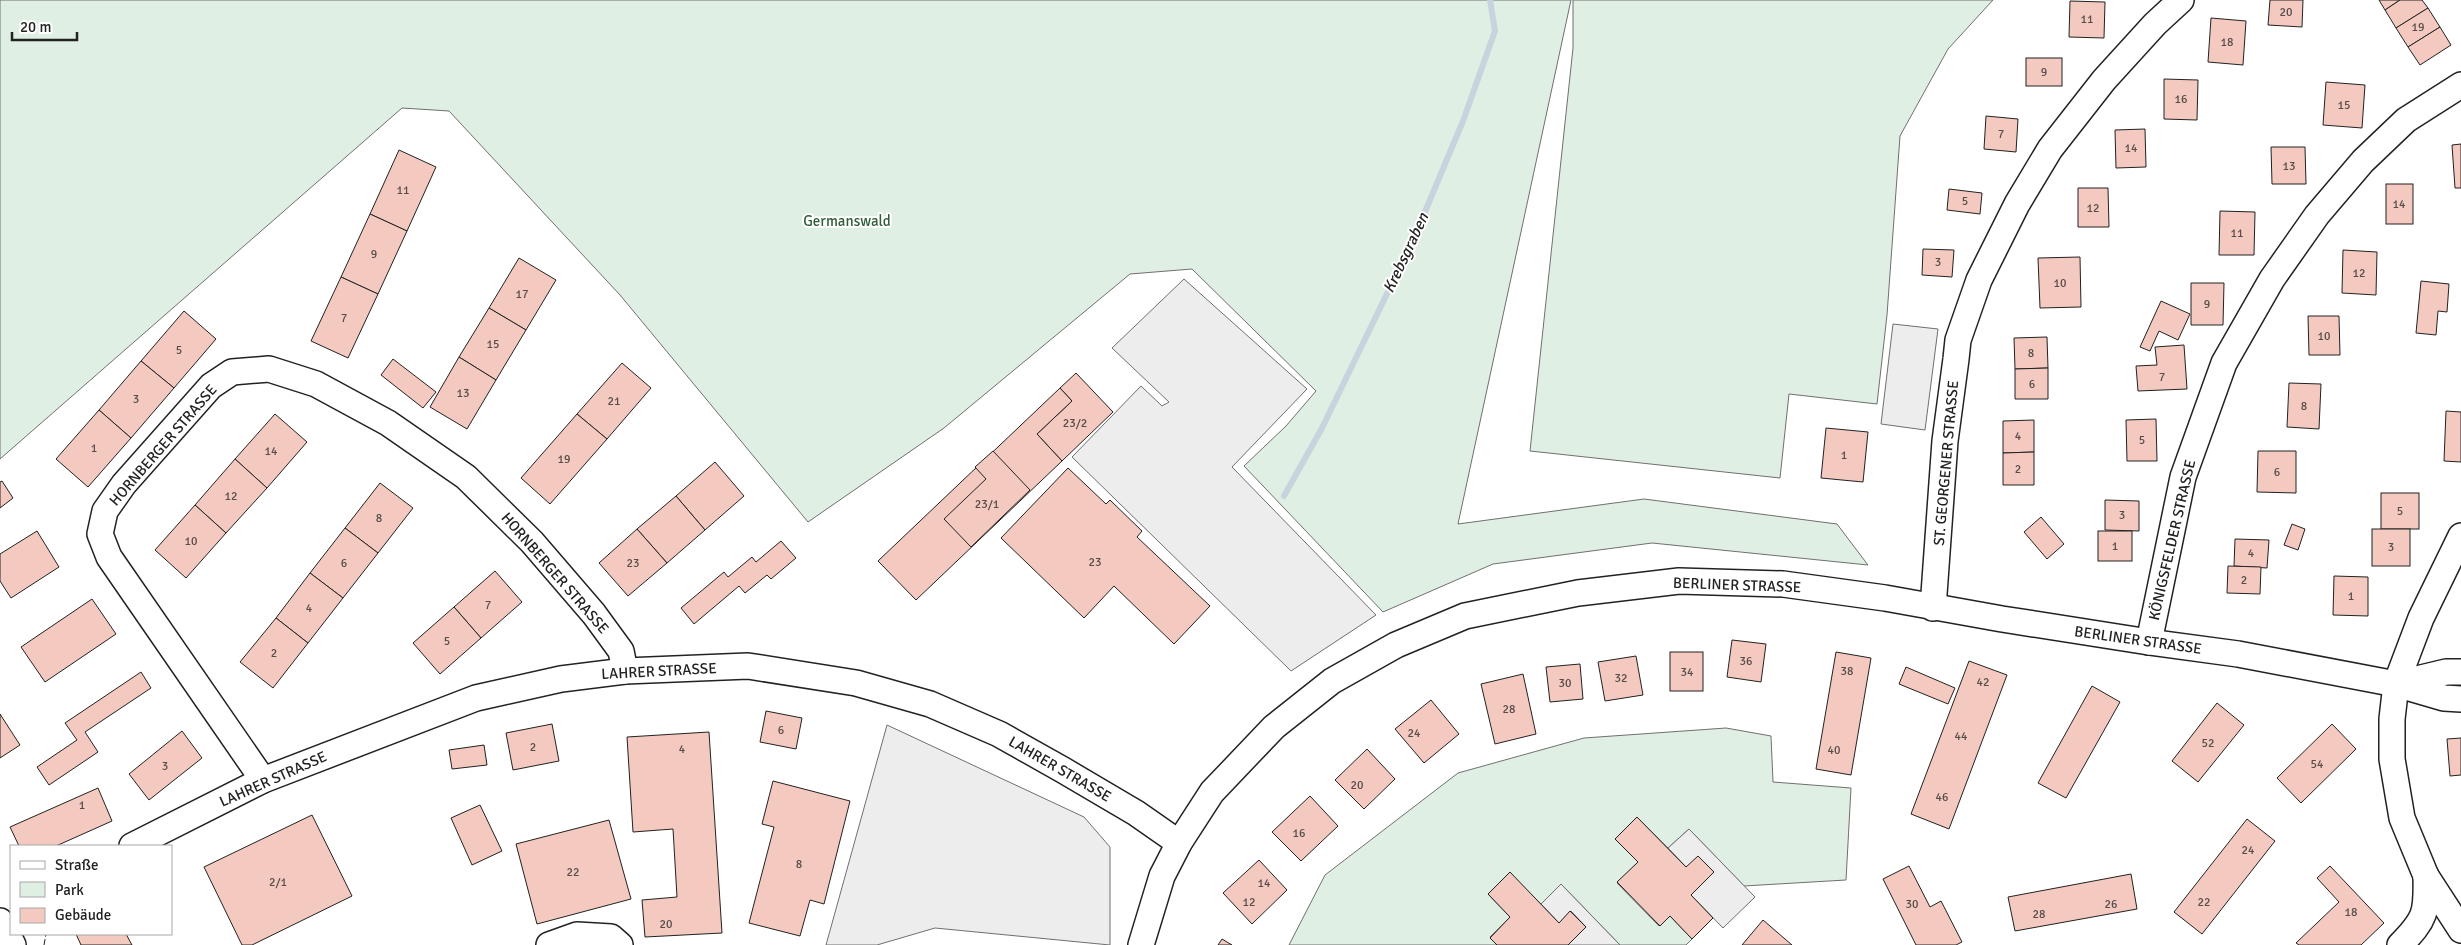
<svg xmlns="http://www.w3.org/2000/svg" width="2461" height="945" viewBox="0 0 2461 945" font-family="Signika,sans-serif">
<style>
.green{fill:#e0efe3;stroke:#6f6f6f}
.parking{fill:#ededed;stroke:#6f6f6f}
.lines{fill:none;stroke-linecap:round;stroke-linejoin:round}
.stream{stroke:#c7d3dd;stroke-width:6}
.building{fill:#f3c9c0;stroke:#222}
.minor-casing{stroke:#222;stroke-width:28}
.minor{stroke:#fff;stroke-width:25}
.fence{stroke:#222;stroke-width:1;stroke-dasharray:6 2.5;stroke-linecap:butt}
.labels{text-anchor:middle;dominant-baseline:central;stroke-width:4;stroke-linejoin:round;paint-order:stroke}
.number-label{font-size:12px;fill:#564c4a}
.park-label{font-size:15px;fill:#2f5e38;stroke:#fff}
.street-label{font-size:15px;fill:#222;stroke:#fff}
.water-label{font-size:16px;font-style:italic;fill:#222;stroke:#fff}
</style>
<rect width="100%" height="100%" fill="#fff"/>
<g class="green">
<polygon points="0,0 1571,0 1458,524 1644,499 1837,524 1868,565 1652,543 1493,564 1383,612 1244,466 1286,426 1316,391 1192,269 1130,274 944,428 808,522 620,295 449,111 402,108 0,459"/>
<polygon points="1573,0 1993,0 1948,49 1900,136 1887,315 1877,404 1789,394 1780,478 1530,451 1573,48"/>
<polygon points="1726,728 1771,736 1773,782 1851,788 1846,880 1744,886 1689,829 1668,848 1637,817 1616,839 1638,862 1617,883 1659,926 1670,916 1692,939 1686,945 1620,945 1561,884 1541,904 1510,873 1488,894 1510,917 1490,937 1497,945 1289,945 1325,875 1458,773 1584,738"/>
</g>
<g class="parking">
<polygon points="1184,279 1307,389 1232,467 1376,615 1291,671 1072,457 1141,386 1162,406 1169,402 1112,348"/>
<polygon points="1893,324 1938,329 1925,430 1881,424"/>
<polygon points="887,725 1084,817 1110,847 1110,945 935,928 877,945 826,945"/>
<polygon points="1689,829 1755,897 1723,928 1691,895 1686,867 1668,848"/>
<polygon points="1561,884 1620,945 1568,945 1586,927 1571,911 1559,923 1541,904"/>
</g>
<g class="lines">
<polyline class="stream" points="1284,496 1322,428 1414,238 1463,121 1495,31 1490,0"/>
</g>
<g class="building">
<polygon points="2270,0 2303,0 2302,27 2268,25"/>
<polygon points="2379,0 2400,0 2385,10"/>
<polygon points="2400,0 2422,0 2428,8 2396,28 2385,10"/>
<polygon points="2070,1 2105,2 2104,38 2069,37"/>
<polygon points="2428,8 2440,27 2408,47 2396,28"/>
<polygon points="2211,18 2246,21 2243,65 2208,62"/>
<polygon points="2440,27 2451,45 2420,65 2408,47"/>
<rect x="2026" y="58" width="36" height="28"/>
<polygon points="2164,79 2198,80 2197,120 2164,119"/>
<polygon points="2326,82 2365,85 2362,128 2323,125"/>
<polygon points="1986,116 2018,119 2016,152 1984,149"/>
<polygon points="2145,129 2146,167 2116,168 2115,130"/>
<polygon points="2461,144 2461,188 2455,188 2452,145"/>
<polygon points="2271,147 2305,147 2306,184 2272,184"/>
<polygon points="399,150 436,167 407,231 370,214"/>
<rect x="2386" y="184" width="27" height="40"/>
<polygon points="2078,188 2108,188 2109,227 2078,227"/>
<polygon points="1949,189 1982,193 1980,214 1947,210"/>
<polygon points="2220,211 2255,212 2254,255 2219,255"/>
<polygon points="370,214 407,231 378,294 341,277"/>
<polygon points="1923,249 1954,250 1952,277 1922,275"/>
<polygon points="2343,250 2377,252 2376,295 2342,293"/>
<polygon points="2080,257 2081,307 2040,308 2038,258"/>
<polygon points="519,258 556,280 526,330 489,308"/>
<polygon points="341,277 378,294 348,358 311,341"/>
<polygon points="2421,281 2449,284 2447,312 2438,311 2436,335 2416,333"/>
<polygon points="2191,283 2224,283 2223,325 2191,325"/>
<polygon points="2161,301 2190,314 2178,340 2159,331 2150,351 2140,347"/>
<polygon points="489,308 526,330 496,380 459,357"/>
<polygon points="184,311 216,339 174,388 141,361"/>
<polygon points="2308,316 2339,316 2340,355 2309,355"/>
<polygon points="2047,337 2048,368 2015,369 2014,338"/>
<polygon points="2184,345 2187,389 2138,391 2136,366 2157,365 2155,347"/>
<polygon points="459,357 496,380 467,429 430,407"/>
<polygon points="393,359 436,392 423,408 381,375"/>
<polygon points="141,361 174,388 131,438 99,410"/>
<polygon points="622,363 651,388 607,439 577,414"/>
<polygon points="2048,368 2048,399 2015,399 2015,369"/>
<polygon points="1076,373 1113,412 1062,461 1037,434 1072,401 1060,388"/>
<polygon points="2289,383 2321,384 2319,429 2287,427"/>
<polygon points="1060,388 1072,401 1037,434 1062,461 916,600 878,561"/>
<polygon points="99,410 131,438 88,487 56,459"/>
<polygon points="2446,411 2461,412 2461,462 2444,461"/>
<polygon points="275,414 307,442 267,488 235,459"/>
<polygon points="577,414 607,439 550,504 521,478"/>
<polygon points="2156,419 2157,461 2127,461 2126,420"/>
<polygon points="2034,420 2034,452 2003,453 2003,421"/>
<polygon points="1826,428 1868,432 1863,482 1821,478"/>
<polygon points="993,451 1030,490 971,547 944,519 986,479 975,467"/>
<polygon points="2258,451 2296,451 2296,493 2257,492"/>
<polygon points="2034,452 2034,485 2003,485 2003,453"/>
<polygon points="235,459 267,488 226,533 195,505"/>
<polygon points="715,462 744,496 705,530 676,496"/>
<polygon points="1068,468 1106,504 1110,500 1142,531 1137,537 1210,606 1174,644 1114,586 1084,618 1001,538"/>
<polygon points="2,481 13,498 0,508 0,482"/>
<polygon points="380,483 413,508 378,553 345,528"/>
<rect x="2381" y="493" width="38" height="36"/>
<polygon points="676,496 705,530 667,563 637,529"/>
<polygon points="2105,500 2139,501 2139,531 2105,530"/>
<polygon points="195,505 226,533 186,578 155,550"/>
<polygon points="2041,517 2064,544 2047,559 2024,532"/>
<polygon points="2292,524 2305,529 2298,550 2284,545"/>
<polygon points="345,528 378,553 343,598 310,573"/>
<polygon points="637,529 667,563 628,596 599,563"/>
<rect x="2372" y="529" width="38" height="37"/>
<polygon points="37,531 59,567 11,598 0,581 0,554"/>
<rect x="2098" y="531" width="34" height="30"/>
<polygon points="2235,539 2269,540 2267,568 2234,566"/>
<polygon points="781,541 796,558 771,579 767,575 745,593 739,586 694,624 681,608 724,572 728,577 752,557 756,562"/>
<polygon points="2228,566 2261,567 2260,594 2227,593"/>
<polygon points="495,571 522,602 481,638 454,607"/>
<polygon points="310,573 343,598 308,643 276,618"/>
<polygon points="2334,576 2368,577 2368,616 2333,615"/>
<polygon points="92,599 116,634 45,682 21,647"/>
<polygon points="454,607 481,638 440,674 413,643"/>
<polygon points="276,618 308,643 273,688 240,662"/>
<polygon points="1732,640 1766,644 1761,682 1727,677"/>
<rect x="1670" y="652" width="33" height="39"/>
<polygon points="1836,652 1871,658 1851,775 1816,769"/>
<polygon points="1636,656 1643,695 1605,701 1598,662"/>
<polygon points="1969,661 2007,675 1949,829 1911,814"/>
<polygon points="1580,664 1583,699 1550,702 1546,667"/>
<polygon points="1906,667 1955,688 1948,704 1899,684"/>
<polygon points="141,672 151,688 85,732 98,752 49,785 37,767 77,740 65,723"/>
<polygon points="1523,674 1536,734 1495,744 1481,684"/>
<polygon points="2092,686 2120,702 2066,798 2038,783"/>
<polygon points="1431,700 1459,734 1424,763 1395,729"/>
<polygon points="2217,703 2244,725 2198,782 2172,761"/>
<polygon points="766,711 802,718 796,749 760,742"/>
<polygon points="0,714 20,745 0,758"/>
<polygon points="552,724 559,761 513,770 506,733"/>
<polygon points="2332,724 2356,749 2301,803 2277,778"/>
<polygon points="182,731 202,758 149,800 129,774"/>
<polygon points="709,732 722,933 645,937 642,900 677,897 673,829 633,832 627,737"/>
<polygon points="2461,738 2461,775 2450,776 2447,739"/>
<polygon points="484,745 487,765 452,769 449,750"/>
<polygon points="1367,749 1395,779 1364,809 1335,780"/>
<polygon points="773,781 850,801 824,904 810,900 800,936 749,923 774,827 762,824"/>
<polygon points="98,788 112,821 56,846 19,846 10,827"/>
<polygon points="1310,796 1338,826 1301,861 1272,832"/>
<polygon points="480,805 502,851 472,865 451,818"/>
<polygon points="312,815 352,896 252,945 242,945 204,867"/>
<polygon points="1637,817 1686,867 1698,856 1714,872 1691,895 1713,918 1692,939 1670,916 1660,926 1617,882 1638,862 1615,839"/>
<polygon points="2247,819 2275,841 2202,934 2174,912"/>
<polygon points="609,820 631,899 537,924 516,844"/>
<polygon points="1259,860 1287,890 1252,924 1223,893"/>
<polygon points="1909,866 1930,907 1941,901 1962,942 1956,945 1916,945 1883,879"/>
<polygon points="2330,866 2384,923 2361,945 2299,945 2296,943 2339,902 2317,878"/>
<polygon points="1510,872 1559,923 1570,911 1586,927 1568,945 1497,945 1490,938 1510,917 1488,894"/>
<polygon points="2131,874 2137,909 2015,931 2008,897"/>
<polygon points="1763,920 1792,945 1742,945"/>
<polygon points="76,934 126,934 132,945 81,945"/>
<polygon points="1222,939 1232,945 1218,945"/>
</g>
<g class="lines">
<g class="minor-casing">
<g id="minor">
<polyline points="2461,536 2421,618 2396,684 2392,719 2392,759 2402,818 2426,876 2461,930"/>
<polyline points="1933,608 1945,441 1956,359 1958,340 1979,280 2017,204 2050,149 2104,80 2155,24 2181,0"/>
<polyline points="2149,642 2183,477 2224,363 2272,279 2317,215 2363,161 2406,120 2461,85"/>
<polyline points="2396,684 2446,672 2461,672"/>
<polyline points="263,780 109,557 100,534 105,511 124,484 211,386 232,372 269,369 316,384 388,423 466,477 532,542 594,614 621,651 625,671"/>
<polyline points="132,846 263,780 476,698 561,679 625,671 748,666 856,683 930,704 999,734 1063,770 1136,813 1179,843"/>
<polyline points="0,921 13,945"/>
<polyline points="549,945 577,935 611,937 620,945"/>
<polyline points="1141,945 1162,876 1179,843 1212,792 1274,727 1332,681 1396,645 1465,616 1578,593 1679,581 1783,584 1885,598 2002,619 2149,642 2238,654 2396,684 2444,698 2461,699"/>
<path d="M2400 945C2426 919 2427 912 2426 876"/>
</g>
</g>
<use href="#minor" class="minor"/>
<polyline class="fence" points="44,945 46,934"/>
</g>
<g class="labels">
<g class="number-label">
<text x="2286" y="12">20</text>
<text x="2087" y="19">11</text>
<text x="2418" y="27">19</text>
<text x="2227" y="42">18</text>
<text x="2044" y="72">9</text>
<text x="2181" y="99">16</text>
<text x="2344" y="105">15</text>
<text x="2001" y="134">7</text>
<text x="2131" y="148">14</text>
<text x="2289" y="166">13</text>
<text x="403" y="190">11</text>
<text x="1965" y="201">5</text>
<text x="2399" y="204">14</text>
<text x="2093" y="208">12</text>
<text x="2237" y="233">11</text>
<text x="374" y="254">9</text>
<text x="1938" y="262">3</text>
<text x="2359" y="273">12</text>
<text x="2060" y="283">10</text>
<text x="522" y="294">17</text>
<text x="2207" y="304">9</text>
<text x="344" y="318">7</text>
<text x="2324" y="336">10</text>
<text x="493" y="344">15</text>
<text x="179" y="350">5</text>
<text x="2031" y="353">8</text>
<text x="2162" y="377">7</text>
<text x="2032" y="384">6</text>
<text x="463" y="393">13</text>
<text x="136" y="399">3</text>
<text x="614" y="401">21</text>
<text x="2304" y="406">8</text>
<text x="1075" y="423">23/2</text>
<text x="2018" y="436">4</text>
<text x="2142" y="440">5</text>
<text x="94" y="448">1</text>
<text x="271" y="451">14</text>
<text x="1844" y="455">1</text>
<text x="564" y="459">19</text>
<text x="2018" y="469">2</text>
<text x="2277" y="472">6</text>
<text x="231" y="496">12</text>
<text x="987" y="504">23/1</text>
<text x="2400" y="511">5</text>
<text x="2122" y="515">3</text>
<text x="379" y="518">8</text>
<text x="191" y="541">10</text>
<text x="2115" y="546">1</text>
<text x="2391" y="547">3</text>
<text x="2251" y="553">4</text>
<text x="1095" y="562">23</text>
<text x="344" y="563">6</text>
<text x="633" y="563">23</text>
<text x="2244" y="580">2</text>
<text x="2351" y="596">1</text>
<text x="488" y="605">7</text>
<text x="309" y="608">4</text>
<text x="447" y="641">5</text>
<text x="274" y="653">2</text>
<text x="1746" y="661">36</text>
<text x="1847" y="671">38</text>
<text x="1687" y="672">34</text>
<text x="1621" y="678">32</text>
<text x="1983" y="682">42</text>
<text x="1565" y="683">30</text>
<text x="1509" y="709">28</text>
<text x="781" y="730">6</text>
<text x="1414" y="733">24</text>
<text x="1961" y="736">44</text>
<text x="2208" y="743">52</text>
<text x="533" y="747">2</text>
<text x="682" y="749">4</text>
<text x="1834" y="750">40</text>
<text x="2317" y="764">54</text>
<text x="165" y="766">3</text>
<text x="1357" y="785">20</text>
<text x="1942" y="797">46</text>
<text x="82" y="805">1</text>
<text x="1299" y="833">16</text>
<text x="2248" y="850">24</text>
<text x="799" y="864">8</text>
<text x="573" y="872">22</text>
<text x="278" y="882">2/1</text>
<text x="1264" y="883">14</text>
<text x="1249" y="902">12</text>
<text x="2204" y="902">22</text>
<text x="1912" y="904">30</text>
<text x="2111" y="904">26</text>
<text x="2351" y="912">18</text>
<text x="2039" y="914">28</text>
<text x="666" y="924">20</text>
</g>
<g class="park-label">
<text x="847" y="221">Germanswald</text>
</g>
<g class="street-label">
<text transform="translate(163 445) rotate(-49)">HORNBERGER STRASSE</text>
<text transform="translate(1946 463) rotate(-85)">ST. GEORGENER STRASSE</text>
<text transform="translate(2172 540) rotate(-77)">KÖNIGSFELDER STRASSE</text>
<text transform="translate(555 573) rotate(49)">HORNBERGER STRASSE</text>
<text transform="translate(1737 585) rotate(2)">BERLINER STRASSE</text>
<text transform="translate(2138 640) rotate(8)">BERLINER STRASSE</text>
<text transform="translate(659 671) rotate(-3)">LAHRER STRASSE</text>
<text transform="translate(1060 769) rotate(30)">LAHRER STRASSE</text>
<text transform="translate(273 779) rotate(-24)">LAHRER STRASSE</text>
</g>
<g class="water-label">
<text transform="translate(1406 253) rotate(-65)">Krebsgraben</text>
</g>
</g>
<rect x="10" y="845" width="162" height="90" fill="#ffffff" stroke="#a7a7a7"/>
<rect x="20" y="861" width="25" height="8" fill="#ffffff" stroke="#a7a7a7"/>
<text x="55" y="870" font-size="15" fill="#222222">Straße</text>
<rect x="20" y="882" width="25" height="15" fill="#e0efe3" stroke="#a7a7a7"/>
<text x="55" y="895" font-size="15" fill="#222222">Park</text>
<rect x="20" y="908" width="25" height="15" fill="#f3c9c0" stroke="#a7a7a7"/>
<text x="55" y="920" font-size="15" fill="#222222">Gebäude</text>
<path d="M12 32v8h65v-8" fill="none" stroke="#222222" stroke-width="2.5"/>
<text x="20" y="32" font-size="15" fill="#222222" stroke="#ffffff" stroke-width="4" paint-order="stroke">20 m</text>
</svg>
